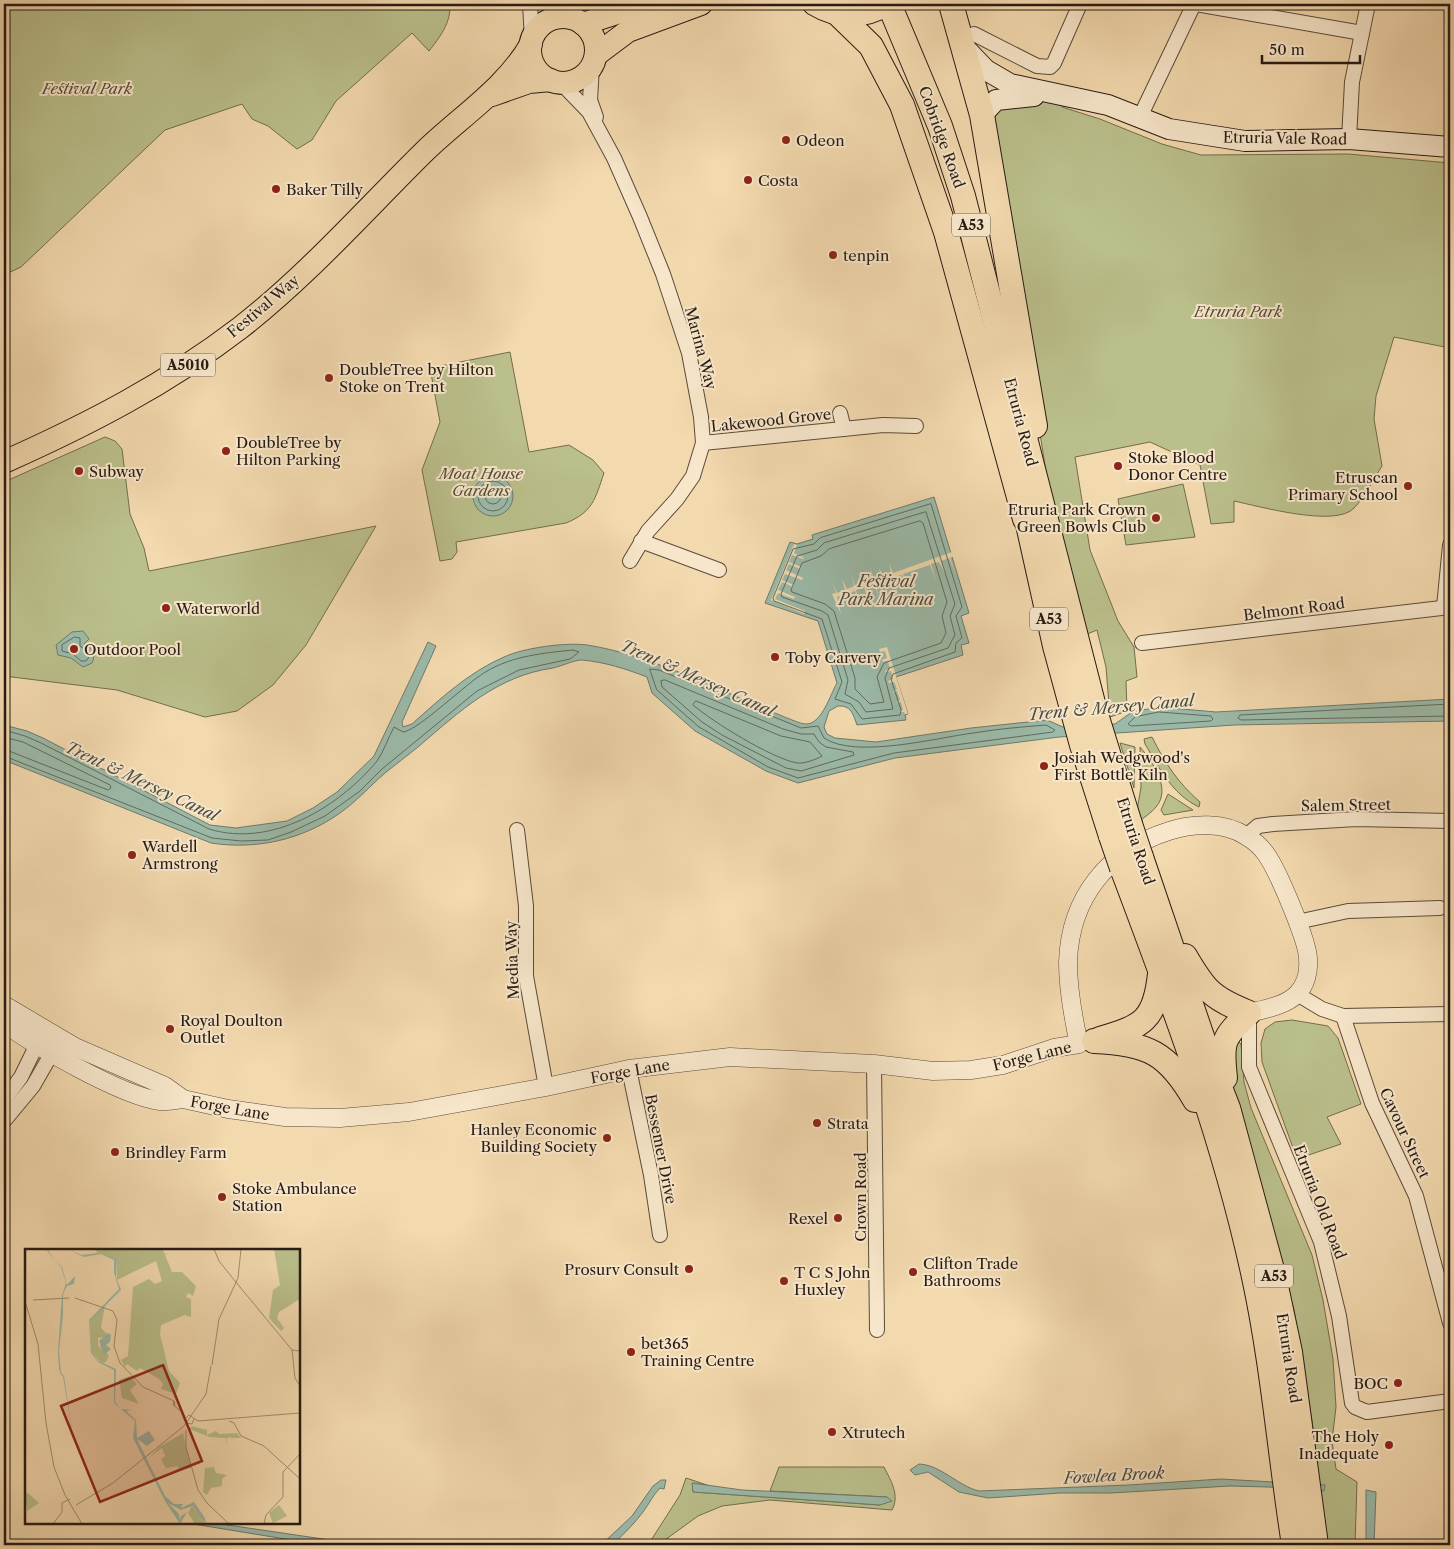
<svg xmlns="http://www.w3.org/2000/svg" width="1454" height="1549" viewBox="0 0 1454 1549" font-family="'Libre Caslon Text',serif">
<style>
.green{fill:#babf8b;stroke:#716d4f}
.water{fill:#9bbaa9;stroke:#6d7a6d}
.pier{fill:#f3d9ae}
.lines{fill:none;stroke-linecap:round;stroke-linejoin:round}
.shore{stroke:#626a5e;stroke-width:1}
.minor-casing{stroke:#5b4a3a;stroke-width:16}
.tertiary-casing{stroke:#5b4a3a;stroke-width:19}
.secondary-casing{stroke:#281b13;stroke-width:22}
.primary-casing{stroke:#281b13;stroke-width:24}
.trunk-casing{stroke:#281b13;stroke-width:26}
.minor{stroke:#f7e6ca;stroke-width:14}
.tertiary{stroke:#f7e6ca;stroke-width:18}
.secondary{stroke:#f7e6ca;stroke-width:20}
.primary{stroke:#f3d9ae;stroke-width:22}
.trunk{stroke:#f3d9ae;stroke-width:24}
.trunk-bridge-casing{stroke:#281b13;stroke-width:26;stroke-linecap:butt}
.trunk-bridge{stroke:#f3d9ae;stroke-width:24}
.poi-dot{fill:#8f2418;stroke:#f7e6ca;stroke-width:2}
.labels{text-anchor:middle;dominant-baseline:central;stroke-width:4;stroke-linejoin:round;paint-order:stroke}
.shield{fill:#f7e6ca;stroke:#66584a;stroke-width:1}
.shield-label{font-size:14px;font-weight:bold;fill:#281b13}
.park-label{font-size:15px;font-style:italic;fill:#544c37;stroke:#f7e6ca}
.street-label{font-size:15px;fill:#281b13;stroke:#f7e6ca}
.poi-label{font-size:15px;fill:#281b13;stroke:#f7e6ca;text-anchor:start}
.water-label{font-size:16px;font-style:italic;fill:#4a4b40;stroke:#f7e6ca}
.inset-road{fill:none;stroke:#a28d70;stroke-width:1}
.view{fill:#8f2418;fill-opacity:0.15;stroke:#8f2418;stroke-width:2.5}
.inset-edge{fill:none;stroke:#281b13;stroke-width:2.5}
</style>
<rect width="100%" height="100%" fill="#f3d9ae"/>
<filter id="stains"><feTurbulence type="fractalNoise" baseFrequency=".004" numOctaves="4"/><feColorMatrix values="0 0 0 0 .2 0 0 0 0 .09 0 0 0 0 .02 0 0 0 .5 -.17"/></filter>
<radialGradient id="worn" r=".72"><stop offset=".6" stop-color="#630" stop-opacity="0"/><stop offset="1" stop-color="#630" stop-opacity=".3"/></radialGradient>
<g class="green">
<path d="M4 4H450C451 23 440 37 429 51L412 33 336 101 312 140 297 149 268 126 252 119 242 104 165 130 21 267 4 275Z"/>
<path d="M1066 95 1062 107 1100 119 1162 144 1201 155 1348 154 1450 163V348L1394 337 1376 396 1374 419 1382 466C1373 480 1365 497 1354 508 1336 528 1258 506 1234 501V522L1211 524 1200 465 1150 442 1075 457 1090 550 1118 621 1134 647 1137 677 1126 681 1127 711 1110 717 1106 667 1097 630 1085 635 1048 485 992 124 997 107Z"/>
<path d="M510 352 529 452 569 445 593 460 604 473C595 499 593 512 566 523L456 542 457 552 452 559 440 561 422 470 440 422 430 368Z"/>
<polygon points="105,437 115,441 122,449 130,514 144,548 149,571 376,526 306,645 273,685 237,711 205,717 117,690 4,676 4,482"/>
<polygon points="1183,484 1195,537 1126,545 1118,499"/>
<path d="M1152 737C1165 763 1178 783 1200 802L1199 807C1172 794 1160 769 1145 744L1144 739Z"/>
<polygon points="1120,743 1135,747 1134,788"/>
<path d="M1140 747C1152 761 1172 789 1156 807 1152 812 1146 816 1141 820L1137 810 1141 787Z"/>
<polygon points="1168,794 1193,810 1164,815 1161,810"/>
<polygon points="1292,1020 1328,1026 1338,1038 1361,1104 1327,1117 1341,1144 1297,1159 1262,1062 1261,1043 1265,1029 1275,1022"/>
<polygon points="1237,1040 1241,1044 1244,1082 1251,1108 1312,1255 1323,1300 1333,1359 1336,1407 1332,1441 1336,1469 1357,1482 1355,1545 1330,1545 1324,1531 1312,1421 1294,1310 1232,1087 1230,1042"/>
<path d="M779 1467H884C891 1481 900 1495 892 1510L770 1500 722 1506 698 1516 658 1545H648L680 1495 686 1478 710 1486 693 1483V1492L880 1505 887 1497 770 1491Z"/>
</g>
<g class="water">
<circle cx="493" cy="496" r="20"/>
<path d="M934 497 969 613 961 616 969 643 961 645 963 655 896 677 908 714 905 715 906 720 857 725C853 714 851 705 838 706L829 711 824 727 827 734 835 738 876 742 971 728 1047 720 1063 727 1115 724 1132 712 1159 707 1216 712 1450 699V721L1234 725 1059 737 895 758 798 783 766 771 695 731 652 693 647 677C626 669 605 662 582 660 574 660 562 666 553 668 497 676 460 711 418 747 407 756 396 764 385 773 370 786 357 801 340 813 302 840 256 850 211 843L4 760V725L27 731 43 738 210 825 236 828 287 821 313 808 337 792 374 756 428 642 436 646 402 722 403 727 412 724C440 699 469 672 504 657 523 648 566 642 587 645 652 655 725 693 787 718 793 720 800 724 807 724 822 723 830 695 837 683L818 621 765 603 790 542 797 544 813 539 812 535Z"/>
<path d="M83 631 89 639 84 644C93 648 96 654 92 663L83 667 71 658 58 655 56 645 72 632Z"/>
<path d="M919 1464C941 1465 958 1486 979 1491L1129 1485 1221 1479 1325 1485 1324 1491 1269 1487 1230 1486 1111 1493H1060L988 1498 959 1492 928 1472 915 1475 910 1470Z"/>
<path d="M661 1480H666L664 1489 660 1488C653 1495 649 1504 643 1512 634 1524 623 1535 612 1545H601L632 1516 653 1486Z"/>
<polygon points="692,1483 742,1490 887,1497 892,1501 880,1505 693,1492"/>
<polygon points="1366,1490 1376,1492 1374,1545 1366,1545"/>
<polygon points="187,1523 214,1523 364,1545 322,1545"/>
</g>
<g class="pier">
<polygon points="794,544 797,545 794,553 804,558 803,559 792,555 789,562 801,567 800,569 789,564 786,570 803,578 802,580 785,574 782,580 794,585 793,587 782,582 778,590 795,597 794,599 778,593 775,599 805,611 804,614 771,600"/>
<polygon points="952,552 954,556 950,558 956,574 949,558 941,561 947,577 939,562 931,564 936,581 930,565 903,574 907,590 902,575 893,577 898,594 892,578 884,580 888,597 883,581 875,583 880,600 874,584 866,587 870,604 864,587 856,590 860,607 855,591 846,594 851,610 845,594 837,597 841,614 832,594 836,593 832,582 837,593 845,590 842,579 847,589 854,586 851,575 855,586 873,580 870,568 874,579 882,577 878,566 883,576 891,573 889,563 893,573"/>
<polygon points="887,647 908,714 905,714 904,712 899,712 903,710 901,702 896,703 900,700 897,691 892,693 897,689 894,682 889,683 888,681 893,679 891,671 886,672 885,671 890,669 888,661 883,662 882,660 887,658 885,651 880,652 879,649"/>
</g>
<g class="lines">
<g class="shore">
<circle cx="493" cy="496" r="15"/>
<circle cx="493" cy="496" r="8"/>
<polygon points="931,504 962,607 956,616 962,638 956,643 955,652 893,674 891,679 901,710 900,715 862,719 851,704 835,699 842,682 822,619 774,601 773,598 793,549 814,544 820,538"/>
<polygon points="926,512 955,604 950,616 955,635 948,648 889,668 885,678 893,709 866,712 859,702 845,694 848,680 828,615 822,611 782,597 781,594 797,556 817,550 824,543"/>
<polygon points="920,521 923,523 947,602 942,616 946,633 941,643 884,663 877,677 884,702 870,704 855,689 855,678 834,611 825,604 792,592 791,590 802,563 821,556 829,549"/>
<polygon points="75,637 80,638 80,646 87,651 89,657 86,661 81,661 73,654 62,651 62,645"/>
<path d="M650 669 659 670 801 728 818 726 824 738C855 759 936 738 973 733 997 729 1021 727 1046 725L1055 730 1053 732 894 753 798 778 768 767 699 727 657 690Z"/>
<polygon points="665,680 783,729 801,734 814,734 819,742 826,747 853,752 854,755 801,771 786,768 722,735 702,722 662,687 661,681"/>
<path d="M696 701 781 736 810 742 822 756C817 759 804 764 797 763 771 758 713 722 693 705Z"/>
<polyline points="1450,704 1240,715 1238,718 1241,720 1450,716"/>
<polygon points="1159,712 1211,716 1213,719 1211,721 1131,726 1128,724 1135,717"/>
<path d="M4 730 25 736 41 743 209 829C271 848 338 808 377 761 384 751 388 738 394 727L403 732C419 730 466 683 487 671 513 656 543 653 573 650L579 652 570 659 519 670 477 691 382 769 360 791 325 816 291 832 268 840 241 841 212 838 4 756"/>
<polyline points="4,737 23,742 110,785 111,788 108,790 4,749"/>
</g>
<g class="minor-casing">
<g id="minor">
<polyline points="530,4 532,39"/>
<polyline points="555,4 570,17"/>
<polyline points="1196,4 1362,33"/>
<polyline points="974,34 1037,66 1050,67 1054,63 1080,4"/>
<polyline points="592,66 590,100 596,117"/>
<polyline points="560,82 589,112 614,158 640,217 663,274 689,353 701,417 703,443 693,476 677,499 648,531 630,561"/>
<polyline points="1140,117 1194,4"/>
<polyline points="1349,139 1352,82 1368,4"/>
<polyline points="840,413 844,429"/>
<polyline points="703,443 883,425 916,426"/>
<polyline points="641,541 719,570"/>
<polyline points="1444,607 1450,545"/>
<polyline points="1142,643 1450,607"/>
<polyline points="517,830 526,906 526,976 546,1087"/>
<polyline points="1246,836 1258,826 1273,824 1356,819 1450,821"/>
<polyline points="1297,922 1348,911 1440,908"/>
<polyline points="1297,994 1322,1009 1343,1016 1450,1014"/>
<polyline points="1249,1013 1249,1067 1321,1242 1339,1316 1352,1403 1355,1407 1367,1412 1450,1401"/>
<polyline points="1343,1016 1372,1103 1416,1196 1450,1323"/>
<polyline points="874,1064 877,1330"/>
<polyline points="629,1069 651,1175 660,1235"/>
<polyline points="4,1100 21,1077 41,1036"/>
<polyline points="4,1121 33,1086 56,1046"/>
</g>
</g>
<g class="tertiary-casing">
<g id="tertiary">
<path d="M4 1005 75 1047 165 1086 183 1099 228 1109 285 1117 340 1118 409 1112 546 1087 629 1069 730 1057 874 1064 933 1071 971 1070 1003 1065 1054 1048 1079 1044C1073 1017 1068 990 1068 962 1070 897 1109 850 1169 831 1193 823 1225 822 1246 836 1253 840 1261 847 1266 854 1277 869 1308 941 1308 959 1309 971 1306 985 1297 994 1285 1006 1265 1009 1249 1013"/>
<path d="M4 1023C35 1046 122 1096 160 1101 167 1102 176 1100 183 1099"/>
</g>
</g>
<g class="secondary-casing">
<g id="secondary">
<polyline points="962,45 986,70 1010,84 1108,105 1169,129 1245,141 1349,139 1450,147"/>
<polyline points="982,115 996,100 1034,96"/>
</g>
</g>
<g class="primary-casing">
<g id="primary">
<path d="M814 4C837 18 864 19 887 4"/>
<circle cx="563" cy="50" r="33"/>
<polyline points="583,24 644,4"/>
<polyline points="596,55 628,31 701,4"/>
<polyline points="492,95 529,82 551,80"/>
<path d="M4 462C87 425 167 384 240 328 307 276 365 210 425 151 460 117 507 87 531 44"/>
</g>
</g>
<g class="trunk-casing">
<g id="trunk">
<polyline points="889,4 940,126 963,196 1095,711 1130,824"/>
<polyline points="951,4 982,115 1035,426"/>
<polyline points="837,13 871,46 902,105 946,232 1025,519"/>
<polyline points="1023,502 1055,646 1082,745 1111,836"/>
<polyline points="1141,857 1214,1072 1228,1108 1274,1277 1290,1352 1316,1545"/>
<path d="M1122 868C1172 1001 1224 1137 1254 1277 1273 1365 1280 1456 1294 1545"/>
<path d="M1185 956C1205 990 1211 998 1249 1013 1222 1038 1221 1042 1225 1078"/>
<path d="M1100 1039C1143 1026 1155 1021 1160 974"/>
<path d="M1094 1041C1148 1043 1168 1053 1195 1100"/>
</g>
</g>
<use href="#minor" class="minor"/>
<use href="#tertiary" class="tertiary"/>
<use href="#secondary" class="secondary"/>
<use href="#primary" class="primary"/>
<use href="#trunk" class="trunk"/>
<g class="trunk-bridge-casing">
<g id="trunk-bridge">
<polyline points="1130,824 1141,857"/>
<polyline points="1111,836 1122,868"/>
</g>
</g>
<use href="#trunk-bridge" class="trunk-bridge"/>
</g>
<g class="poi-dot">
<circle cx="786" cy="140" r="5"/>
<circle cx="748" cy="180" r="5"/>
<circle cx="276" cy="189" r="5"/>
<circle cx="833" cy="255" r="5"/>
<circle cx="329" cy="378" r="5"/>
<circle cx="226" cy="451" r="5"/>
<circle cx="1118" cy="466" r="5"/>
<circle cx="79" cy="471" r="5"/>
<circle cx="1408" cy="486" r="5"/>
<circle cx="1156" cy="518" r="5"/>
<circle cx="166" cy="608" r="5"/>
<circle cx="74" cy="649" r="5"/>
<circle cx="775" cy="657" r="5"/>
<circle cx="1044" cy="766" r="5"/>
<circle cx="132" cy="855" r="5"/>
<circle cx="170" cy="1029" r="5"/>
<circle cx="817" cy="1123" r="5"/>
<circle cx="607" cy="1138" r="5"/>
<circle cx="115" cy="1152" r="5"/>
<circle cx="222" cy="1197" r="5"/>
<circle cx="838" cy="1218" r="5"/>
<circle cx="689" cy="1269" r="5"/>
<circle cx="913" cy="1272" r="5"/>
<circle cx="784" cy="1281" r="5"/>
<circle cx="631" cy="1352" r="5"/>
<circle cx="1398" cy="1383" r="5"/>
<circle cx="832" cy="1432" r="5"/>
<circle cx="1389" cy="1445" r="5"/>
</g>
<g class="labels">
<g class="shield">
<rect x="952" y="213.5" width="38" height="23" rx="4"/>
<rect x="160.5" y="353.5" width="55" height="23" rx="4"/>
<rect x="1030" y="607.5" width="38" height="23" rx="4"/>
<rect x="1255" y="1264.5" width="38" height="23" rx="4"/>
</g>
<g class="shield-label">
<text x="971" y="225">A53</text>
<text x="188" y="365">A5010</text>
<text x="1049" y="619">A53</text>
<text x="1274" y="1276">A53</text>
</g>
<g class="park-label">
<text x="87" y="88">Festival Park</text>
<text x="1238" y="311">Etruria Park</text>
<text x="481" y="473">Moat House<tspan x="481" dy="17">Gardens</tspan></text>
</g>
<g class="street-label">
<text transform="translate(942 137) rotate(70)">Cobridge Road</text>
<text transform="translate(1285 138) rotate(1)">Etruria Vale Road</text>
<text transform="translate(263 306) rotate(-40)">Festival Way</text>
<text transform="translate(701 348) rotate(75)">Marina Way</text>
<text transform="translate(771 420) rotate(-6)">Lakewood Grove</text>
<text transform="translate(1021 422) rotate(75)">Etruria Road</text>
<text transform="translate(1294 609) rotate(-7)">Belmont Road</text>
<text transform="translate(1346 805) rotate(-1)">Salem Street</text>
<text transform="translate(1136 841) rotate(72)">Etruria Road</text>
<text transform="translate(512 960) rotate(-92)">Media Way</text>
<text transform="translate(1032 1056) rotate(-14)">Forge Lane</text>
<text transform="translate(630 1071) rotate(-10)">Forge Lane</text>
<text transform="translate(230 1108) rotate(10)">Forge Lane</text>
<text transform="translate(1405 1133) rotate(65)">Cavour Street</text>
<text transform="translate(661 1149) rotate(79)">Bessemer Drive</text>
<text transform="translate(860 1197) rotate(-90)">Crown Road</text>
<text transform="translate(1320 1202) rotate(69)">Etruria Old Road</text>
<text transform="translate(1289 1358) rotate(81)">Etruria Road</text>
</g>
<g class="poi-label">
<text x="796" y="140">Odeon</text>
<text x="758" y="180">Costa</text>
<text x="286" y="189">Baker Tilly</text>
<text x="843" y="255">tenpin</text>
<text x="339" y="369">DoubleTree by Hilton<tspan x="339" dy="17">Stoke on Trent</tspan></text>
<text x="236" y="442">DoubleTree by<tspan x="236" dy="17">Hilton Parking</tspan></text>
<text x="1128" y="457">Stoke Blood<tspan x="1128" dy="17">Donor Centre</tspan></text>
<text x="89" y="471">Subway</text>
<text x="1398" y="477" text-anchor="end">Etruscan<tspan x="1398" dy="17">Primary School</tspan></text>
<text x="1146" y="509" text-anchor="end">Etruria Park Crown<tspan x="1146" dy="17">Green Bowls Club</tspan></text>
<text x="176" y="608">Waterworld</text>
<text x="84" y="649">Outdoor Pool</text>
<text x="785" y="657">Toby Carvery</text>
<text x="1054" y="757">Josiah Wedgwood's<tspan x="1054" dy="17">First Bottle Kiln</tspan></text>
<text x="142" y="846">Wardell<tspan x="142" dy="17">Armstrong</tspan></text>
<text x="180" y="1020">Royal Doulton<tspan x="180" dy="17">Outlet</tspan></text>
<text x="827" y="1123">Strata</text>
<text x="597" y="1129" text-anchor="end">Hanley Economic<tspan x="597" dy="17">Building Society</tspan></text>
<text x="125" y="1152">Brindley Farm</text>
<text x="232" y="1188">Stoke Ambulance<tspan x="232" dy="17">Station</tspan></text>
<text x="828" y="1218" text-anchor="end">Rexel</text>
<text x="923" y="1263">Clifton Trade<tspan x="923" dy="17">Bathrooms</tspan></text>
<text x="679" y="1269" text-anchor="end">Prosurv Consult</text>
<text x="794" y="1272">T C S John<tspan x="794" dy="17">Huxley</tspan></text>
<text x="641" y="1343">bet365<tspan x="641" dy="17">Training Centre</tspan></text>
<text x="1388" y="1383" text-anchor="end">BOC</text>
<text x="842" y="1432">Xtrutech</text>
<text x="1379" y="1436" text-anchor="end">The Holy<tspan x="1379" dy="17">Inadequate</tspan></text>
</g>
<g class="water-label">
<text x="886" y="581">Festival<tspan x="886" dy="18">Park Marina</tspan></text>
<text transform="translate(698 678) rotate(24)">Trent &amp; Mersey Canal</text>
<text transform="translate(1111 707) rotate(-5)">Trent &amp; Mersey Canal</text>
<text transform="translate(142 781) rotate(25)">Trent &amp; Mersey Canal</text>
<text transform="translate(1114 1475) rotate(-3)">Fowlea Brook</text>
</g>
</g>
<g transform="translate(25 1249)">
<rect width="275" height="275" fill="#f3d9ae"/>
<path d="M71 0H137L140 5 143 4 140 6 145 18 149 17 145 18 147 23H157L171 37 168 47 163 44 161 48 166 50V68L160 66 136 76 135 85 144 122 155 134 151 145 136 140 138 135 134 130 115 119 112 122 102 115 100 118 96 111 103 107 108 38 124 30 130 35 137 32 131 12 92 31V9L72 4ZM249 0H275V50L254 63 252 69 259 79 256 82 244 69 248 41 255 36ZM80 56 76 79 84 87 73 89V96L76 101 75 95 81 99 78 102 84 106 81 113 76 114 67 103 64 73ZM105 127 112 135 105 141 114 155 97 149 94 131ZM167 177 182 181V186L191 182 194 185 212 184 216 189H207L208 193 206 188 202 189V196L201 189 185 188 164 180ZM158 184 166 219 154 222 153 217 141 219 136 210 140 207 137 199 124 209 134 198ZM189 218 191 224 202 226 197 230V237L186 239 182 246 178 243 180 219ZM3 244 14 254 2 262 0 245ZM254 256 262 267 248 274 244 264ZM167 257 178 269 179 275H170L163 264Z" fill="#babf8b"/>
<path d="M21 0 23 1 30 12 37 18 42 36 50 27 49 35 42 37 38 45V66L34 102 36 124 39 127 49 194 58 199 53 197 49 194 38 127 36 126 34 120 33 102 37 46 41 34 36 18 30 12ZM42 0 57 6 73 4 92 9 91 28 96 41 64 73 67 103 73 112 91 120 90 153 96 160 107 161 101 162 111 171 112 189 124 182 130 191 122 197 112 190 140 247 149 255H158L156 259 169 253 180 269 181 275 168 257 156 261 143 254 154 265 155 271 156 267 162 263 155 275 140 252 108 189 110 172 89 154V121L73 113 66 104 64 71 94 40 89 24V11L76 5 59 8ZM83 84 86 86 85 93 81 96 86 100 79 106 74 92Z" fill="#9bbaa9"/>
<path class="inset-road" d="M189 0 194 12 210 32M210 32 267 101 275 102M50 49 88 62 92 71 89 97 95 114 118 138 149 152M8 51 44 49M0 52 13 95 21 174 29 218 40 246 57 275M267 101 270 129 275 137M187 116 194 70 213 29 216 0M150 157 149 152 148 156 157 163 161 174 167 175 169 170M159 171 164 166 173 172 275 164M204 172 209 174 216 187 239 197 275 230M161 181V198L173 241 182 254 204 275M51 256 88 234 159 177 181 145 186 117M28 275 37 263V254L45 250M239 275 241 266 258 248V223L275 205"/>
<path class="view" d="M138 116 177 212 75 253 36 157Z"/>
<rect width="275" height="275" class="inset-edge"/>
</g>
<rect width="1454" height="1549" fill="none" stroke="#f3d9ae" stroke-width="20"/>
<rect x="5" y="5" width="1444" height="1539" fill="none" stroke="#281b13" stroke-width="2.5"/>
<rect x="10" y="10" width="1434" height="1529" fill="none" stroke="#281b13"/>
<path d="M1262 55v8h98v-8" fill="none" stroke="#281b13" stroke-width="2.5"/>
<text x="1269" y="55" font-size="15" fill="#281b13" stroke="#f7e6ca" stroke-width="4" paint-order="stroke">50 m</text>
<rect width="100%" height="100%" filter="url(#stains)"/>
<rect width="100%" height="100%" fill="url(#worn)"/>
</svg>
